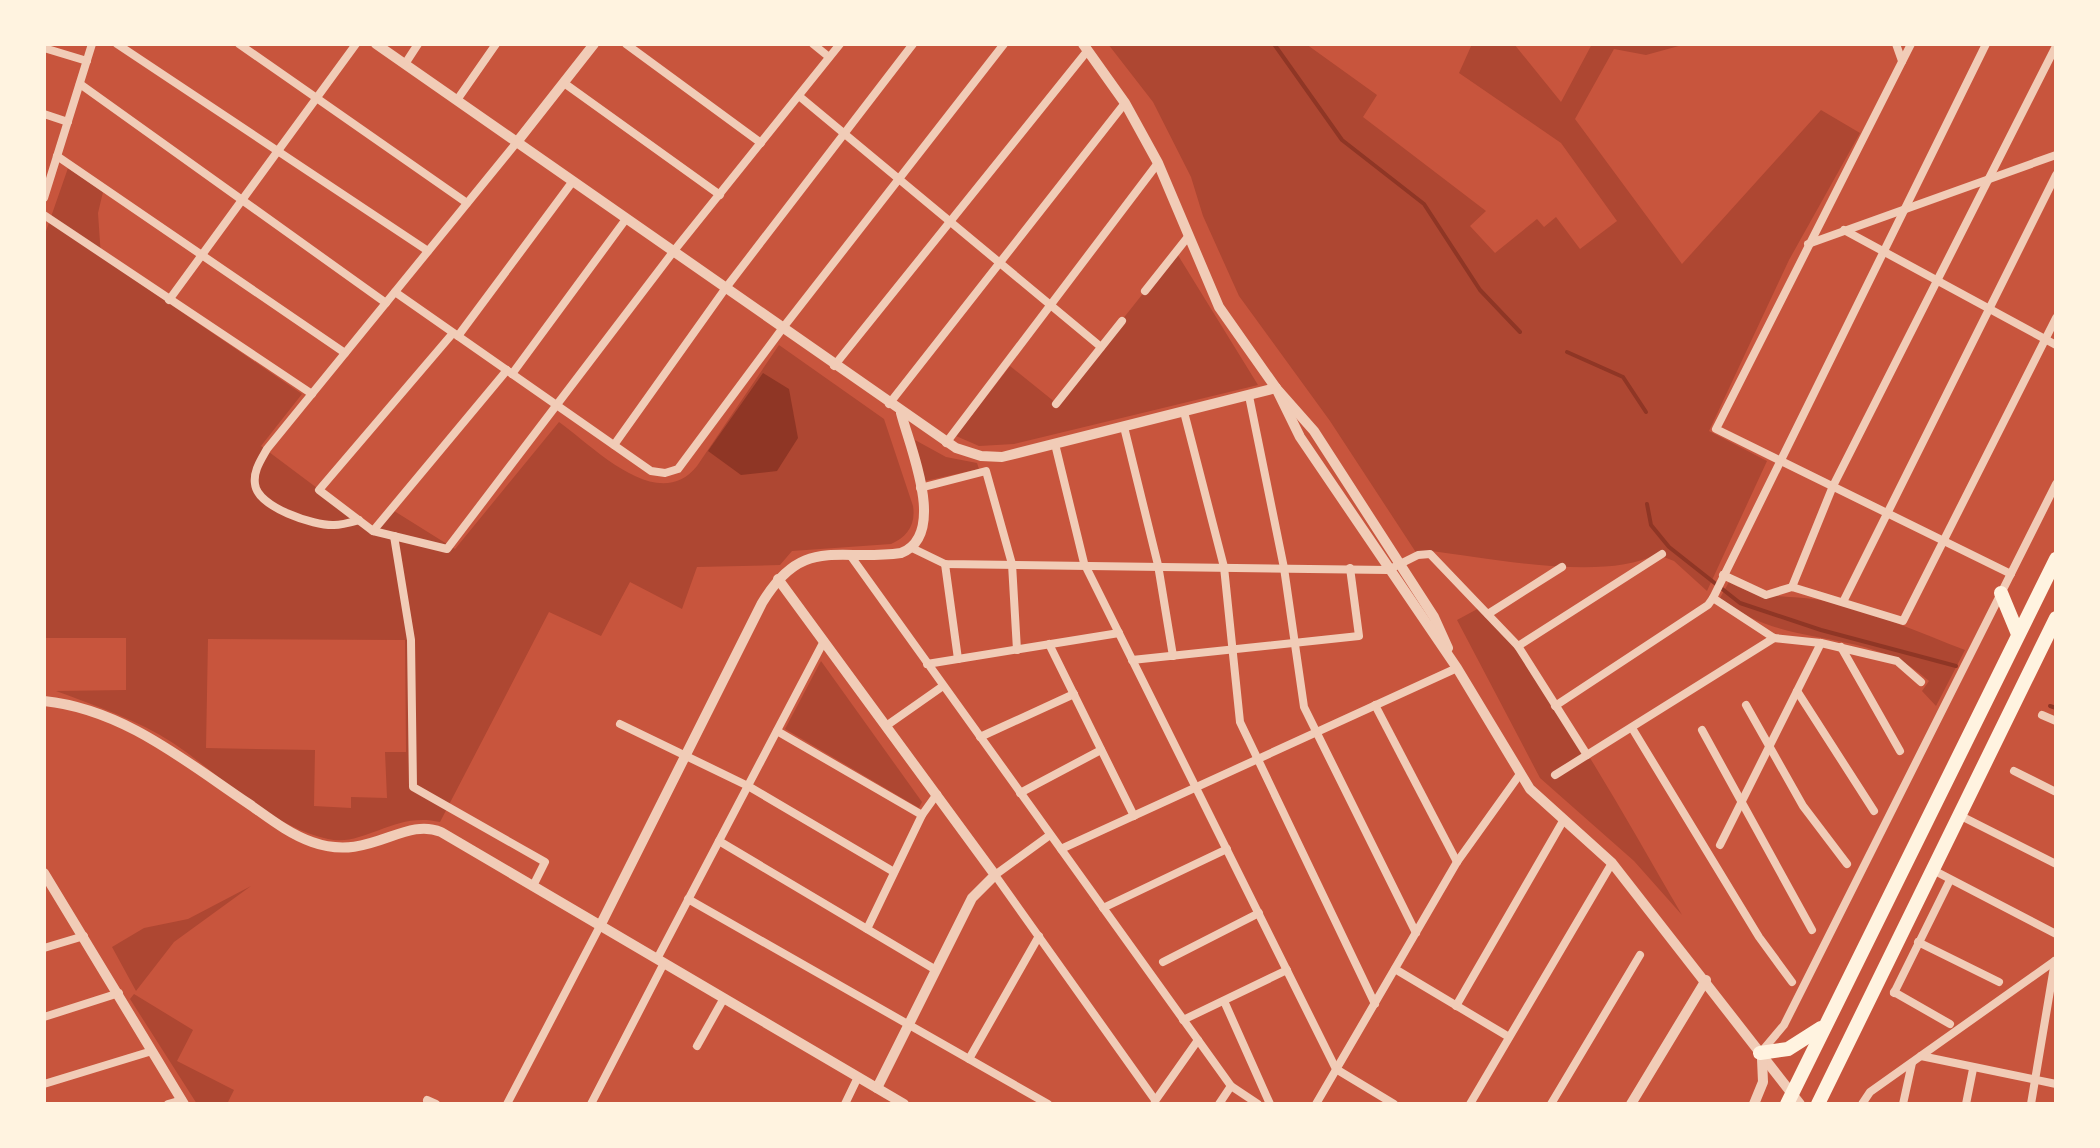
<svg xmlns="http://www.w3.org/2000/svg" width="2100" height="1148" viewBox="0 0 2100 1148" font-family="'Nunito Sans',sans-serif">
<style>
.green{fill:#ae4732;fill-rule:evenodd}
.water{fill:#8f3625}
.lines{fill:none;stroke-linecap:round;stroke-linejoin:round}
.stream{stroke:#8f3625;stroke-width:4}
.minor{stroke:#f1ccb7;stroke-width:8}
.tertiary{stroke:#f1ccb7;stroke-width:10}
.trunk{stroke:#fff3e0;stroke-width:14}
</style>
<rect width="100%" height="100%" fill="#c8553d"/>
<g class="green">
<path d="M1108 44H1306L1377 95 1363 117 1486 211 1470 226 1495 253 1537 219 1544 227 1556 217 1580 249 1617 221 1561 143 1459 73 1472 44H1514L1561 102 1592 44H1686L1646 55 1614 49 1575 119 1682 264 1821 110 1860 133 1789 260 1709 431 1767 461 1707 591 1674 561 1656 554C1606 582 1489 558 1431 551L1417 554 1330 421 1239 296 1203 216 1191 177 1153 102Z"/>
<path d="M68 168 103 192 98 213 101 257 302 394 261 446 373 530 391 509 455 549 559 422C594 447 658 515 697 466L779 345 884 419 913 506C916 525 907 537 891 544L792 551 780 565 697 567 682 609 630 582 601 636 549 612 440 822C394 811 365 847 328 839 269 826 221 775 173 743 138 720 96 706 56 691L126 690V638H44V237ZM208 639 405 640 406 752H385L387 798 351 797V808L314 806 315 750 206 748Z"/>
<polygon points="1176,252 1258,385 1014,444 979,446 956,436 1010,366 1056,403"/>
<polygon points="915,440 946,457 977,463 979,469 925,481"/>
<path d="M1729 582C1763 602 1789 593 1825 601 1873 611 1920 633 1965 650L1936 706 1922 691 1929 681C1866 624 1787 653 1720 598Z"/>
<path d="M1481 607C1562 699 1620 809 1682 915L1634 861 1540 778 1457 620Z"/>
<polygon points="821,661 922,802 919,808 785,729"/>
<polygon points="251,886 174,942 136,991 112,947 144,928 188,919"/>
<polygon points="134,994 193,1030 177,1061 234,1090 227,1104 197,1104 130,999"/>
</g>
<polygon class="water" points="763,373 789,389 798,438 777,471 741,475 708,451"/>
<g class="lines">
<g class="stream">
<polyline points="1274,44 1342,140 1424,204 1480,290 1520,332"/>
<polyline points="1567,352 1623,377 1646,412"/>
<polyline points="1647,504 1651,525 1669,547 1740,603 1821,630 1956,666"/>
<polyline points="2050,706 2056,708"/>
</g>
<g class="minor">
<polyline points="117,44 428,251"/>
<polyline points="239,44 467,203"/>
<polyline points="626,44 761,143"/>
<polyline points="813,44 829,57"/>
<polyline points="1896,44 1902,61"/>
<polyline points="1911,44 1716,429 2011,574"/>
<polyline points="44,48 87,61"/>
<polyline points="405,64 418,44"/>
<polyline points="564,83 720,195"/>
<polyline points="80,84 386,303"/>
<polyline points="799,96 1101,347"/>
<polyline points="457,100 496,44"/>
<polyline points="44,114 68,122"/>
<polyline points="57,156 345,353"/>
<polyline points="44,198 92,44"/>
<polyline points="44,215 312,394"/>
<polyline points="1844,230 2056,345"/>
<polyline points="1808,244 2056,155"/>
<polyline points="1145,291 1187,238"/>
<polyline points="395,292 651,471 665,473 678,469 782,329 1004,44"/>
<polyline points="169,300 356,44"/>
<polyline points="453,333 319,490 373,531 447,549 673,252 840,44"/>
<polyline points="458,336 573,181"/>
<polyline points="834,366 1088,50"/>
<polyline points="512,374 626,219"/>
<polyline points="1249,396 1284,568 1304,707 1416,933"/>
<polyline points="889,404 1125,103"/>
<polyline points="1056,404 1122,321"/>
<polyline points="1184,412 1224,567 1240,722 1375,1004"/>
<polyline points="1124,427 1158,565 1173,656"/>
<polyline points="946,443 1158,163"/>
<polyline points="1055,444 1084,563 1336,1069 1394,1104"/>
<polyline points="614,445 725,289 913,44"/>
<polyline points="920,488 986,471 1012,564 1017,650"/>
<path d="M359 520C352 522 342 525 334 525 314 526 257 507 255 484 253 471 261 460 267 449L517 142"/>
<polyline points="373,531 507,370"/>
<polyline points="394,536 411,640 413,787 545,862 533,886"/>
<polyline points="912,548 945,564 1388,570 1418,555 1430,554 1518,646 1587,755"/>
<polyline points="850,555 1231,1086 1258,1104"/>
<polyline points="945,564 958,659"/>
<polyline points="1723,575 1766,595 1792,587 1903,621 2056,318"/>
<polyline points="1792,587 1833,486 2056,46"/>
<polyline points="1713,598 1774,638 1821,643 1897,661 1921,682"/>
<polyline points="1843,602 2056,175"/>
<polyline points="1488,614 1562,567"/>
<polyline points="1049,644 1134,816"/>
<polyline points="1518,646 1662,554"/>
<polyline points="1841,647 1900,751"/>
<polyline points="1132,660 1359,636 1350,568"/>
<polyline points="927,664 1119,633"/>
<polyline points="1797,691 1874,811"/>
<polyline points="1375,705 1457,862"/>
<polyline points="1746,705 1803,806 1847,864"/>
<polyline points="1555,706 1708,605 1713,598 1986,44"/>
<polyline points="2042,715 2056,721"/>
<polyline points="620,724 748,786 894,872"/>
<polyline points="886,726 943,686"/>
<polyline points="1632,728 1759,937 1792,982"/>
<polyline points="1702,730 1812,930"/>
<polyline points="777,731 922,815"/>
<polyline points="980,737 1074,694"/>
<polyline points="2014,771 2056,792"/>
<polyline points="1555,775 1774,638"/>
<polyline points="1020,793 1101,750"/>
<polyline points="1959,815 2056,864"/>
<polyline points="1050,835 995,875 1155,1100"/>
<polyline points="719,841 936,970"/>
<polyline points="1720,845 1821,643"/>
<polyline points="1061,849 1457,668"/>
<polyline points="1933,870 2056,934"/>
<polyline points="688,899 1048,1104"/>
<polyline points="1103,908 1227,849"/>
<polyline points="867,929 922,815 937,794"/>
<polyline points="1918,942 1999,982"/>
<polyline points="44,948 84,936"/>
<polyline points="657,959 824,641"/>
<polyline points="1163,962 1259,913"/>
<polyline points="1395,969 1509,1037"/>
<polyline points="1894,992 1950,1024"/>
<polyline points="1894,993 1950,880"/>
<polyline points="1224,1001 1270,1104"/>
<polyline points="1456,1006 1563,821"/>
<polyline points="44,1017 119,993"/>
<polyline points="1183,1020 1287,970"/>
<polyline points="697,1046 724,998"/>
<polyline points="1762,1051 1784,1025 2056,484"/>
<polyline points="1921,1056 2056,1084"/>
<polyline points="969,1059 1039,936"/>
<polyline points="44,1084 152,1051"/>
<polyline points="427,1100 436,1104"/>
<polyline points="1155,1101 1198,1040"/>
<polyline points="168,1104 182,1100"/>
<polyline points="507,1104 600,926"/>
<polyline points="591,1104 664,963"/>
<polyline points="845,1104 858,1077"/>
<polyline points="1219,1104 1231,1086"/>
<polyline points="1316,1104 1457,862 1520,774"/>
<polyline points="1470,1104 1612,863"/>
<polyline points="1551,1104 1640,955"/>
<polyline points="1862,1104 1870,1092 2056,960"/>
<polyline points="1903,1104 1912,1063"/>
<polyline points="1966,1104 1973,1069"/>
<polyline points="2031,1104 2055,961"/>
</g>
<g class="tertiary">
<polyline points="376,44 956,448 981,456 1002,457 1276,388"/>
<polyline points="1083,44 1125,103 1158,163 1219,307 1276,388 1314,431 1434,617 1448,648"/>
<polyline points="517,142 594,44"/>
<polyline points="1276,388 1300,437 1457,668 1530,789 1612,863 1800,1104"/>
<polyline points="778,579 995,875 972,898 877,1088"/>
<path d="M44 701C123 709 185 761 249 804 269 818 289 834 312 842 370 863 403 816 441 832L904 1104"/>
<polyline points="44,873 184,1104"/>
<path d="M600 926 762 603C803 535 836 562 901 553 948 535 910 448 901 413"/>
<polyline points="1631,1104 1706,980"/>
<polyline points="1754,1104 1763,1082 1762,1059"/>
</g>
<g class="trunk">
<polyline points="2001,593 2018,634"/>
<polyline points="1760,1053 1788,1049 1821,1028"/>
<polyline points="1787,1104 2056,559"/>
<polyline points="1818,1104 2056,618"/>
</g>
</g>
<rect width="2100" height="1148" fill="none" stroke="#fff3e0" stroke-width="92"/>
</svg>
